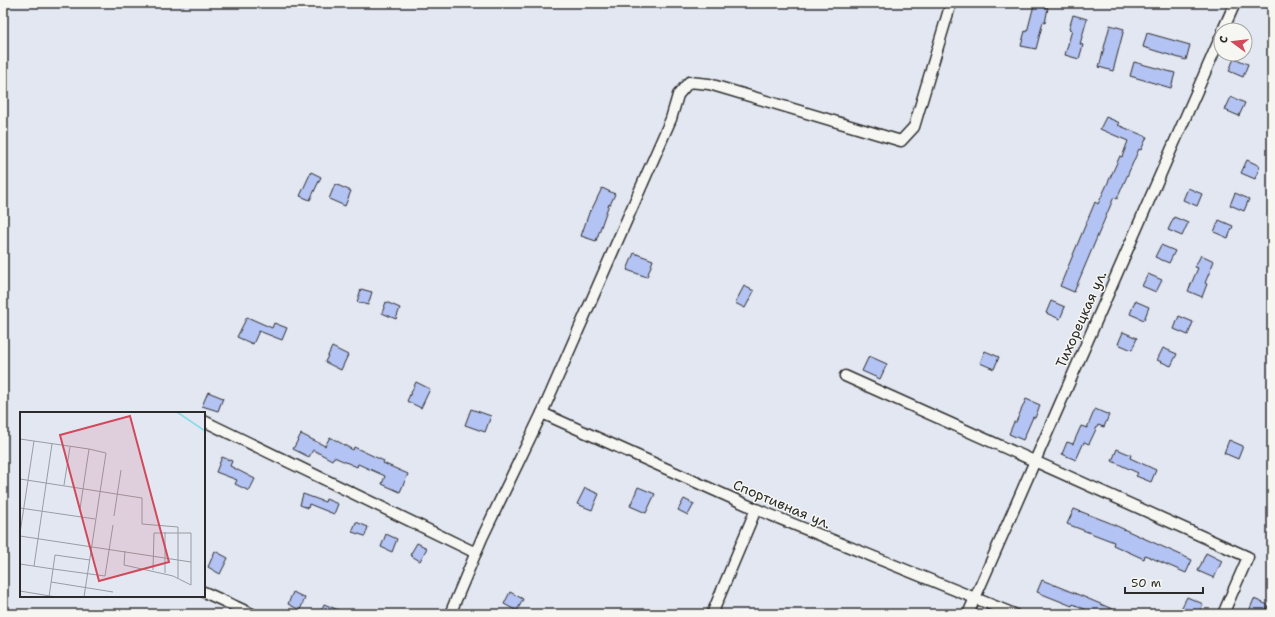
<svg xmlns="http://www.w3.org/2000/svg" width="1275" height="617" viewBox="0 0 1275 617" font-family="'Shantell Sans',sans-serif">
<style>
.building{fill:#b3c3f3;stroke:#2b2b2b}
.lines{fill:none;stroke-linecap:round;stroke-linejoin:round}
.street-casing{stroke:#2b2b2b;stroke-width:13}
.street{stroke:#f6f6f2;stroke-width:10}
.labels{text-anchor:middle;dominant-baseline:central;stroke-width:3;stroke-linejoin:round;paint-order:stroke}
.street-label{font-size:14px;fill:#2b2b2b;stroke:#f6f6f2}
.inset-river{fill:none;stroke:#8ddde7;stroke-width:2}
.inset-road{fill:none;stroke:#999ca2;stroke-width:1}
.view{fill:#d1495b;fill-opacity:0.15;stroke:#d1495b;stroke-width:2}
.inset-edge{fill:none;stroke:#2b2b2b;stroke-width:2}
</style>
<rect width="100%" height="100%" fill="#e2e7f2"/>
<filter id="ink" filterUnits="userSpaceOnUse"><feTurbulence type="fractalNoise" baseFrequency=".025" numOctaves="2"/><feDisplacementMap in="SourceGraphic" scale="8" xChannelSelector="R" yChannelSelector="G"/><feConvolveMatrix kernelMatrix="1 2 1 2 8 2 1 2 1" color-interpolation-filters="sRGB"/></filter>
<g filter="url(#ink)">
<g class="building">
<polygon points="1034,5 1048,8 1045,23 1043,22 1036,49 1021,46 1025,31 1027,32"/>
<polygon points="1073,15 1087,19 1080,44 1083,45 1079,59 1065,55 1072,30 1069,29"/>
<polygon points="1110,25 1124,29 1113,71 1099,67"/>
<polygon points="1147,33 1190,45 1186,60 1143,47"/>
<polygon points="1234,58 1248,64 1243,77 1229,71"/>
<polygon points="1134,62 1175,73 1171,88 1130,76"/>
<polygon points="1231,97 1245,103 1239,116 1225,110"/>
<polygon points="1106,117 1120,123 1118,125 1147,137 1141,150 1139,149 1117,199 1114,197 1074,292 1060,286 1095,202 1098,204 1120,156 1122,157 1128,141 1100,129"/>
<polygon points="1247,160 1260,166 1255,179 1241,173"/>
<polygon points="311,172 321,177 310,200 300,196"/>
<polygon points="335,184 351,191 345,206 329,199"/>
<polygon points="602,188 615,194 610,205 609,204 596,241 581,236 590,210 591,211"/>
<polygon points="1188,188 1202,194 1197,206 1183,200"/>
<polygon points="1235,193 1249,199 1244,211 1230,205"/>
<polygon points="1174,217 1188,223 1182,236 1168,230"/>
<polygon points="1219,220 1233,226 1228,238 1214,232"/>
<polygon points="1161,245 1175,251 1169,263 1155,257"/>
<polygon points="634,253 653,260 647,277 627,270"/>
<polygon points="1201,255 1214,261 1205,283 1207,284 1202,297 1188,291 1198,268 1195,267"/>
<polygon points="1148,274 1162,280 1156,292 1142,286"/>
<polygon points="744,286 754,291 745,308 735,303"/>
<polygon points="361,289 372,292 368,305 357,302"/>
<polygon points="1051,301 1065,307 1060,319 1046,313"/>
<polygon points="1135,301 1149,307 1144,320 1130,314"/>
<polygon points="386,302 400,308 396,319 382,313"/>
<polygon points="1179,316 1193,322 1188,335 1174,329"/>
<polygon points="247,317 272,328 274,323 287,328 282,340 259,331 253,344 237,337"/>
<polygon points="1123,332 1137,338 1132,350 1118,344"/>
<polygon points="332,347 348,355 341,370 325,362"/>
<polygon points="1163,348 1177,354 1171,366 1157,360"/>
<polygon points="985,351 999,357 994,369 980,363"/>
<polygon points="869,356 887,364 880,379 862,371"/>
<polygon points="416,382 430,389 421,408 407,401"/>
<polygon points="208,392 223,398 218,411 202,406"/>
<polygon points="1026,399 1040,405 1035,418 1033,417 1023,440 1009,434 1014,422 1016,422"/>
<polygon points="471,409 491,416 485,432 465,425"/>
<polygon points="1095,409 1109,415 1104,427 1098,425 1089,444 1084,442 1076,460 1062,454 1067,442 1073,444 1081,426 1087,428"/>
<polygon points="301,434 325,446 330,437 353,450 354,447 384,461 383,463 408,474 400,492 382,484 385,476 358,464 357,467 334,457 332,460 313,450 309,457 293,449"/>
<polygon points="1229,440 1243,446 1238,459 1224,453"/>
<polygon points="1117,449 1131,455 1130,458 1156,470 1151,482 1136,476 1138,473 1112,461"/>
<polygon points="222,457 232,461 230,466 255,479 249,491 235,484 237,480 216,472"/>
<polygon points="638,487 655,494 646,513 630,506"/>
<polygon points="585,488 599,494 592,510 577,504"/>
<polygon points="303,494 325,502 326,499 338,504 334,514 309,504 308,508 300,505"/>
<polygon points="684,499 694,504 688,515 678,510"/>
<polygon points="1074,509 1108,522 1192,560 1186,573 1145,555 1144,559 1113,545 1114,542 1067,524"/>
<polygon points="356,522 368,527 365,536 352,532"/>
<polygon points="386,534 397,539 392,552 381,547"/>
<polygon points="417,543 427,548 420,561 410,555"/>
<polygon points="215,551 228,558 220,574 208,567"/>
<polygon points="1206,553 1222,561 1214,578 1198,571"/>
<polygon points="1042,580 1084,597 1124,614 1096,614 1073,604 1072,606 1037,592"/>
<polygon points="293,592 305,598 300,610 288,604"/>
<polygon points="510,592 523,599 517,611 504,604"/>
<polygon points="1187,597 1203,604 1198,614 1187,614 1180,611"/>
<polygon points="1254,599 1268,605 1264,614 1255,614 1249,611"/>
<polygon points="324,604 348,614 320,614"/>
</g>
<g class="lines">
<g class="street-casing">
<g id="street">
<polyline points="1223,30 1235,3"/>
<polyline points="845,376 1248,557 1223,614"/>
<polyline points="542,413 756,509 1014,614"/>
<polyline points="204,421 476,553"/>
<polyline points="204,592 252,614"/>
<polyline points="450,614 482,538 542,413 671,119 678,95 689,82 709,84 901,141 914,127 951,3"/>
<polyline points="712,614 756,509"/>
<polyline points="968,614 1221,36"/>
</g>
</g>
<use href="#street" class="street"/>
</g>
</g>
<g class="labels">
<g class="street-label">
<text transform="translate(1081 319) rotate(-66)">Тихорецкая ул.</text>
<text transform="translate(782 504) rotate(23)">Спортивная ул.</text>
</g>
</g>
<g transform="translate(20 412)">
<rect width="185" height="185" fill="#e2e7f2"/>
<path class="inset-river" d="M157 0 185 19"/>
<path class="inset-road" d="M0 27 69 37M0 67 122 86V112L158 115V166M44 73 50 35M0 96 75 107M60 97 69 37 86 41 64 185M94 104 101 58M0 121 14 29M0 124 171 150M105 139 104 153 153 164 171 173V121H134L133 158M70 148 35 143 33 157 85 164 93 113M0 152 33 157 29 185M14 154 32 32M145 161V120M31 170 93 180M0 179 36 185"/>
<path class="view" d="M110 4 149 150 79 169 40 23Z"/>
<rect width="185" height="185" class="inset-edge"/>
</g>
<rect width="1275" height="617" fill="none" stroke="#f6f6f2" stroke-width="16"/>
<rect x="8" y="8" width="1259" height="601" fill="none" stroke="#2b2b2b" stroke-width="1.5" filter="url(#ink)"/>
<g transform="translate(1233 42) rotate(285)"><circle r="19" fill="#f6f6f2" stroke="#a5a5a2"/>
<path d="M0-3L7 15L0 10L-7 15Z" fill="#d1495b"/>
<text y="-6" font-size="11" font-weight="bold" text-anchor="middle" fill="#2b2b2b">С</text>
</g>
<path d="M1125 587v6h78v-6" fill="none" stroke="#2b2b2b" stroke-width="2"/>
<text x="1131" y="587" font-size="12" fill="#2b2b2b" stroke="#f6f6f2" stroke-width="3" paint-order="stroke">50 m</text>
</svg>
